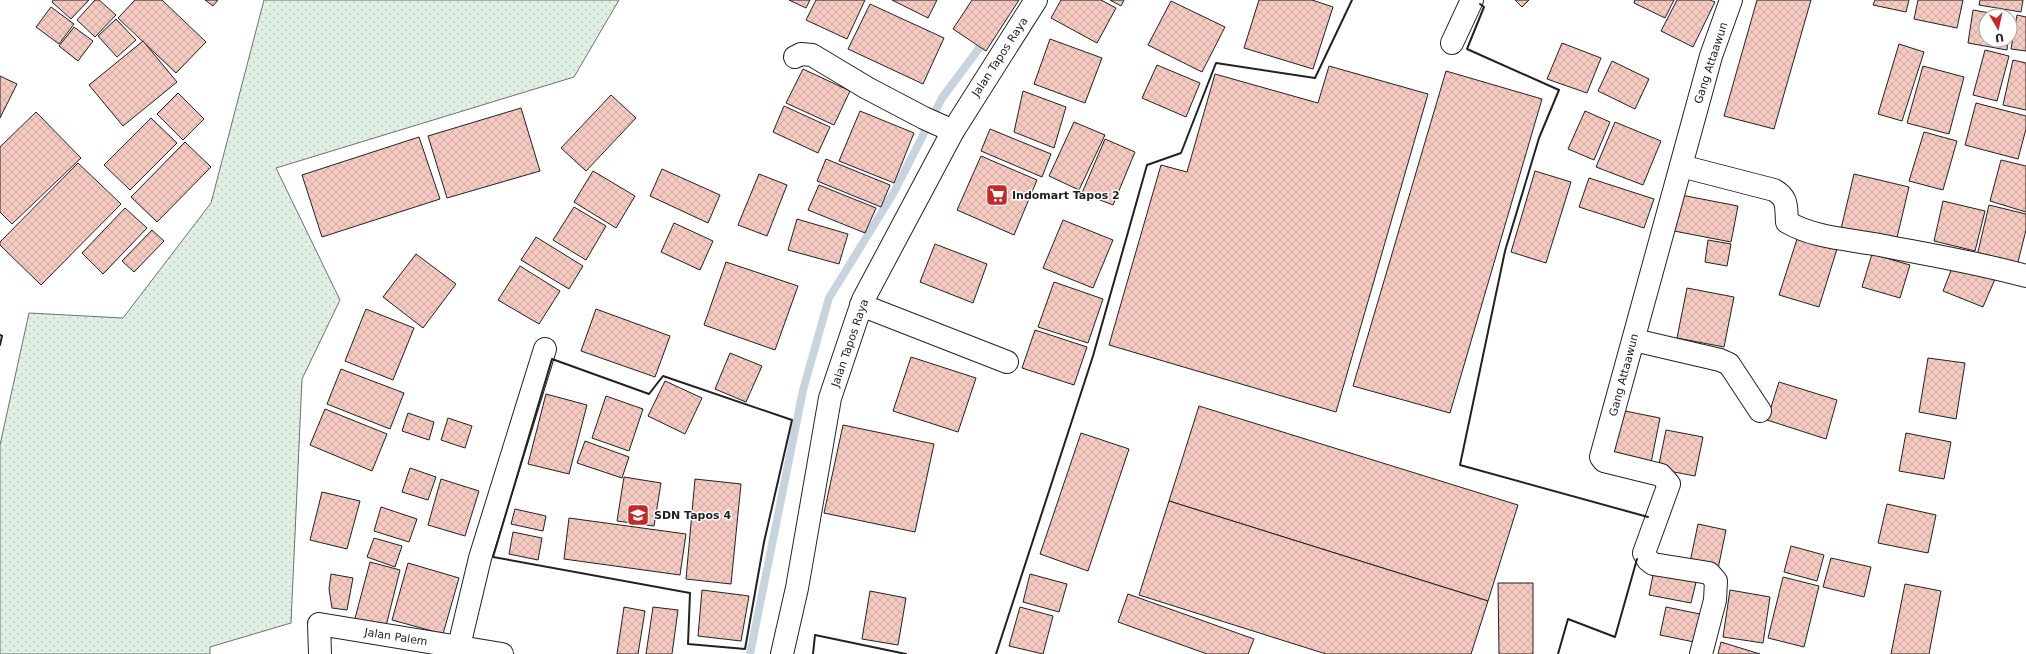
<svg xmlns="http://www.w3.org/2000/svg" width="2026" height="654" viewBox="0 0 2026 654" font-family="'DejaVu Sans',sans-serif">
<style>
.grass{fill:url(#grass-dots);stroke:#6f6f6f}
.lines{fill:none;stroke-linecap:round;stroke-linejoin:round}
.stream{stroke:#c7d3dd;stroke-width:8}
.building{fill:url(#building-cross-hatch);stroke:#222}
.minor-casing{stroke:#222;stroke-width:24}
.major-casing{stroke:#222;stroke-width:24}
.minor{stroke:#fff;stroke-width:22}
.major{stroke:#fff;stroke-width:22}
.wall{stroke:#222;stroke-width:2}
.labels{text-anchor:middle;dominant-baseline:central;stroke-width:3;stroke-linejoin:round;paint-order:stroke}
.street-label{font-size:11px;fill:#222;stroke:#fff}
.poi-label{font-size:11px;font-weight:bold;fill:#222;stroke:#fff;text-anchor:start}
</style>
<defs>
<pattern id="grass-dots" width="8" height="8" patternUnits="userSpaceOnUse"><rect width="8" height="8" fill="#e0efe3"/><path d="M2 2h.1M6 6h.1" fill="none" stroke="#c0cdc2" stroke-width="1.8" stroke-linecap="round"/></pattern>
<pattern id="building-cross-hatch" width="8" height="8" patternUnits="userSpaceOnUse"><rect width="8" height="8" fill="#f3c9c0"/><path d="M0 0l8 8M0 8l8-8" fill="none" stroke="#d0aca5"/></pattern>
</defs>
<rect width="100%" height="100%" fill="#fff"/>
<polygon class="grass" points="264,0 619,0 574,77 276,168 340,300 302,379 291,623 210,647 210,654 0,654 0,445 29,313 123,318 211,203"/>
<g class="lines">
<polyline class="stream" points="750,654 803,390 829,298 893,194 942,98 986,39"/>
</g>
<g class="building">
<polygon points="53,0 89,0 71,19 52,2"/>
<polygon points="95,0 99,0 116,15 95,37 77,20"/>
<polygon points="135,0 162,0 206,42 176,73 118,18"/>
<polygon points="205,0 218,0 213,6"/>
<polygon points="789,0 810,0 806,8"/>
<polygon points="816,0 865,0 847,39 806,20"/>
<polygon points="892,0 937,0 928,18"/>
<polygon points="972,0 1019,0 986,51 953,29"/>
<polygon points="1061,0 1101,0 1116,8 1097,43 1051,18"/>
<polygon points="1110,0 1124,0 1121,6"/>
<polygon points="1259,0 1312,0 1333,7 1313,69 1244,48"/>
<polygon points="1515,0 1529,0 1522,7"/>
<polygon points="1635,0 1674,0 1665,18 1634,3"/>
<polygon points="1677,0 1710,0 1715,2 1693,47 1661,31"/>
<polygon points="1757,0 1811,0 1774,129 1724,116"/>
<polygon points="1875,0 1909,0 1906,12 1873,5"/>
<polygon points="1918,0 1963,0 1957,28 1914,19"/>
<polygon points="1980,0 2023,0 2021,12 1979,5"/>
<polygon points="1171,1 1225,27 1202,72 1148,45"/>
<polygon points="870,4 944,38 923,84 848,49"/>
<polygon points="51,7 74,24 59,44 36,27"/>
<polygon points="1973,10 2007,16 1986,16 1986,40 2008,40 2007,50 1968,43"/>
<polygon points="2017,15 2026,17 2026,51 2011,49"/>
<polygon points="116,19 136,40 117,57 98,36"/>
<polygon points="74,27 93,41 78,61 59,46"/>
<polygon points="1050,39 1102,58 1085,103 1034,84"/>
<polygon points="143,41 177,82 123,126 89,85"/>
<polygon points="1562,43 1601,58 1587,93 1547,79"/>
<polygon points="1899,44 1924,52 1902,121 1878,114"/>
<polygon points="1985,50 2009,56 1997,101 1973,95"/>
<polygon points="2013,60 2026,63 2026,110 2003,105"/>
<polygon points="1612,61 1649,79 1635,109 1598,91"/>
<polygon points="1157,65 1200,83 1186,117 1142,98"/>
<polygon points="1329,66 1428,94 1336,412 1109,345 1161,165 1187,172 1215,74 1318,103"/>
<polygon points="1923,66 1964,77 1949,134 1907,123"/>
<polygon points="803,69 850,91 834,125 786,103"/>
<polygon points="1446,71 1542,99 1450,413 1353,386"/>
<polygon points="0,76 17,84 0,118"/>
<polygon points="1023,91 1066,107 1054,148 1014,132"/>
<polygon points="178,93 204,119 183,140 157,114"/>
<polygon points="611,95 636,118 586,171 561,148"/>
<polygon points="1976,103 2026,116 2026,129 2018,159 1965,145"/>
<polygon points="784,106 830,127 818,153 773,132"/>
<polygon points="521,108 540,171 447,198 428,136"/>
<polygon points="860,111 914,133 894,183 839,161"/>
<polygon points="1585,111 1610,122 1594,160 1568,149"/>
<polygon points="36,112 81,158 12,224 0,212 0,147"/>
<polygon points="151,118 177,143 130,190 104,165"/>
<polygon points="1074,122 1105,135 1079,190 1049,176"/>
<polygon points="1615,122 1661,141 1643,185 1596,167"/>
<polygon points="990,129 1051,154 1042,177 981,151"/>
<polygon points="1924,132 1957,141 1943,190 1909,181"/>
<polygon points="419,137 440,199 322,237 302,175"/>
<polygon points="1105,139 1135,152 1113,205 1082,193"/>
<polygon points="185,142 211,167 157,222 131,197"/>
<polygon points="981,156 1037,180 1014,235 957,210"/>
<polygon points="826,159 890,185 881,207 817,181"/>
<polygon points="2001,160 2026,166 2026,212 1990,201"/>
<polygon points="78,163 121,204 41,285 0,245 0,242"/>
<polygon points="662,169 720,195 708,223 650,196"/>
<polygon points="593,171 635,196 616,228 574,202"/>
<polygon points="1535,171 1571,182 1546,263 1511,252"/>
<polygon points="759,174 787,185 767,236 738,225"/>
<polygon points="1854,174 1909,187 1895,246 1840,233"/>
<polygon points="1589,178 1654,199 1644,228 1579,207"/>
<polygon points="819,185 876,208 865,233 808,210"/>
<polygon points="1681,195 1738,206 1731,242 1674,231"/>
<polygon points="1943,201 1985,211 1975,251 1934,241"/>
<polygon points="1989,205 2026,214 2026,230 2017,266 1977,256"/>
<polygon points="574,207 606,226 586,260 553,240"/>
<polygon points="125,208 147,228 103,274 82,253"/>
<polygon points="797,219 848,234 839,264 788,250"/>
<polygon points="1063,220 1113,240 1093,288 1043,268"/>
<polygon points="674,223 713,241 700,270 661,252"/>
<polygon points="152,230 164,241 134,272 122,261"/>
<polygon points="1798,236 1837,249 1819,307 1779,295"/>
<polygon points="536,237 583,266 569,289 521,260"/>
<polygon points="1708,240 1731,244 1727,266 1705,262"/>
<polygon points="935,244 987,264 973,303 920,282"/>
<polygon points="416,254 456,284 423,328 383,297"/>
<polygon points="1872,254 1910,265 1900,298 1862,287"/>
<polygon points="726,262 798,286 775,350 704,325"/>
<polygon points="1954,263 1995,279 1983,307 1943,291"/>
<polygon points="520,266 560,291 539,324 498,300"/>
<polygon points="1054,282 1103,299 1088,343 1038,327"/>
<polygon points="1687,288 1734,297 1724,347 1677,338"/>
<polygon points="366,309 414,328 393,380 345,361"/>
<polygon points="596,309 670,336 655,377 581,351"/>
<polygon points="1035,330 1087,347 1074,385 1022,368"/>
<polygon points="730,353 762,366 746,402 715,389"/>
<polygon points="911,357 976,378 958,432 893,411"/>
<polygon points="1928,358 1965,363 1956,419 1919,412"/>
<polygon points="341,369 404,393 390,429 327,404"/>
<polygon points="665,381 702,398 685,434 648,416"/>
<polygon points="1779,382 1837,400 1826,439 1767,420"/>
<polygon points="546,394 587,405 569,474 528,464"/>
<polygon points="606,396 643,409 629,451 592,438"/>
<polygon points="1199,406 1518,505 1488,601 1169,501"/>
<polygon points="325,409 387,434 372,471 310,445"/>
<polygon points="1620,410 1660,418 1650,468 1610,460"/>
<polygon points="408,413 434,422 429,440 402,431"/>
<polygon points="448,418 472,426 465,448 441,440"/>
<polygon points="843,425 934,444 915,532 824,513"/>
<polygon points="1666,430 1703,437 1695,476 1658,469"/>
<polygon points="1081,433 1129,449 1088,571 1040,554"/>
<polygon points="1906,433 1951,442 1944,479 1899,471"/>
<polygon points="585,441 629,457 622,478 577,463"/>
<polygon points="410,468 436,477 428,500 402,492"/>
<polygon points="624,477 661,483 654,526 617,521"/>
<polygon points="441,479 479,491 465,536 428,525"/>
<polygon points="695,479 741,484 731,584 686,579"/>
<polygon points="322,492 360,501 347,549 310,540"/>
<polygon points="1169,501 1488,601 1471,654 1326,654 1139,595"/>
<polygon points="1887,504 1936,515 1928,553 1878,543"/>
<polygon points="381,507 417,519 409,542 374,531"/>
<polygon points="515,509 546,516 543,531 511,524"/>
<polygon points="569,518 686,534 680,575 564,559"/>
<polygon points="1698,524 1726,530 1718,569 1690,562"/>
<polygon points="513,532 542,538 538,560 509,554"/>
<polygon points="374,538 402,546 395,567 367,557"/>
<polygon points="1791,546 1824,555 1817,581 1784,572"/>
<polygon points="1831,558 1871,567 1864,597 1823,587"/>
<polygon points="370,562 400,570 385,630 354,622"/>
<polygon points="408,563 459,578 443,634 392,620"/>
<polygon points="1654,570 1697,578 1691,603 1649,595"/>
<polygon points="331,574 353,578 347,610 332,608 329,589"/>
<polygon points="1030,574 1067,584 1059,612 1023,602"/>
<polygon points="1783,577 1819,586 1804,647 1768,638"/>
<polygon points="1498,583 1533,583 1533,654 1499,654"/>
<polygon points="1905,584 1941,591 1929,654 1891,654"/>
<polygon points="702,590 749,596 741,641 698,636"/>
<polygon points="1730,590 1770,597 1763,643 1723,637"/>
<polygon points="870,591 906,598 898,645 862,639"/>
<polygon points="1128,594 1254,639 1248,654 1207,654 1118,622"/>
<polygon points="624,607 645,611 638,654 617,654"/>
<polygon points="653,607 678,610 672,654 646,654"/>
<polygon points="1020,607 1053,616 1043,654 1009,646"/>
<polygon points="1666,607 1700,614 1694,642 1660,635"/>
<polygon points="1721,642 1760,654 1718,654"/>
</g>
<g class="lines">
<g class="minor-casing">
<g id="minor">
<polyline points="1452,43 1472,0"/>
<polyline points="795,57 801,54 812,55 867,88 924,118 953,131"/>
<path d="M1681 166 1774 190C1788 198 1786 206 1787 222 1812 237 1846 239 1874 244 1925 254 1976 262 2026 276"/>
<polyline points="861,305 1007,362"/>
<polyline points="1634,340 1720,360 1729,364 1760,411"/>
<polyline points="459,646 480,558 545,349"/>
<polyline points="320,654 319,624 502,654"/>
<polyline points="1701,654 1715,600 1716,581 1709,573 1653,564 1648,560 1644,553 1669,484 1661,475 1604,461 1601,457 1711,56 1731,0"/>
</g>
</g>
<g class="major-casing">
<polyline id="major" points="782,654 797,588 830,398 863,300 953,131 1036,0"/>
</g>
<use href="#minor" class="minor"/>
<use href="#major" class="major"/>
<g class="wall">
<polyline points="1480,4 1484,7 1467,49 1559,90 1539,138 1505,251 1460,465 1648,517"/>
<polyline points="0,335 2,336 0,345"/>
<polygon points="552,359 649,394 663,376 792,420 764,542 745,649 688,644 690,593 493,557"/>
<polyline points="813,654 815,635 906,654"/>
<polyline points="996,654 1093,356 1147,165 1181,153 1216,63 1315,78 1352,0"/>
<polyline points="1558,654 1568,619 1615,637 1637,559"/>
</g>
</g>
<defs>
<g id="supermarket-square" transform="scale(1.15)"><rect x="-9" y="-9" width="18" height="18" rx="4" fill="#c62828" stroke="#fff"/><path d="M-6-5.5h2.5l.6 2H6L4.5 2H-2.5L-4.4-4H-6ZM-1.5 3.2a1.3 1.3 0 1 0 .1 0ZM3 3.2a1.3 1.3 0 1 0 .1 0Z" fill="#fff"/></g>
<g id="school-square" transform="scale(1.15)"><rect x="-9" y="-9" width="18" height="18" rx="4" fill="#c62828" stroke="#fff"/><path d="M0-5L7-2L0 1L-7-2ZM-4 1L0 2.5L4 1V4Q0 6-4 4Z" fill="#fff"/></g>
</defs>
<g fill-rule="evenodd">
<use href="#supermarket-square" x="997" y="195"/>
<use href="#school-square" x="638" y="515"/>
</g>
<g class="labels">
<g class="street-label">
<text transform="translate(1000 57) rotate(-57)">Jalan Tapos Raya</text>
<text transform="translate(1711 63) rotate(-72)">Gang Attaawun</text>
<text transform="translate(850 343) rotate(-71)">Jalan Tapos Raya</text>
<text transform="translate(1624 375) rotate(-75)">Gang Attaawun</text>
<text transform="translate(396 637) rotate(9)">Jalan Palem</text>
</g>
<g class="poi-label">
<text x="1012" y="195">Indomart Tapos 2</text>
<text x="654" y="515">SDN Tapos 4</text>
</g>
</g>
<g transform="translate(1998 28) rotate(171)"><circle r="19" fill="#ffffff" stroke="#a7a7a7"/>
<path d="M0-3L7 15L0 10L-7 15Z" fill="#c62828"/>
<text y="-6" font-size="11" font-weight="bold" text-anchor="middle" fill="#222222">U</text>
</g>
</svg>
